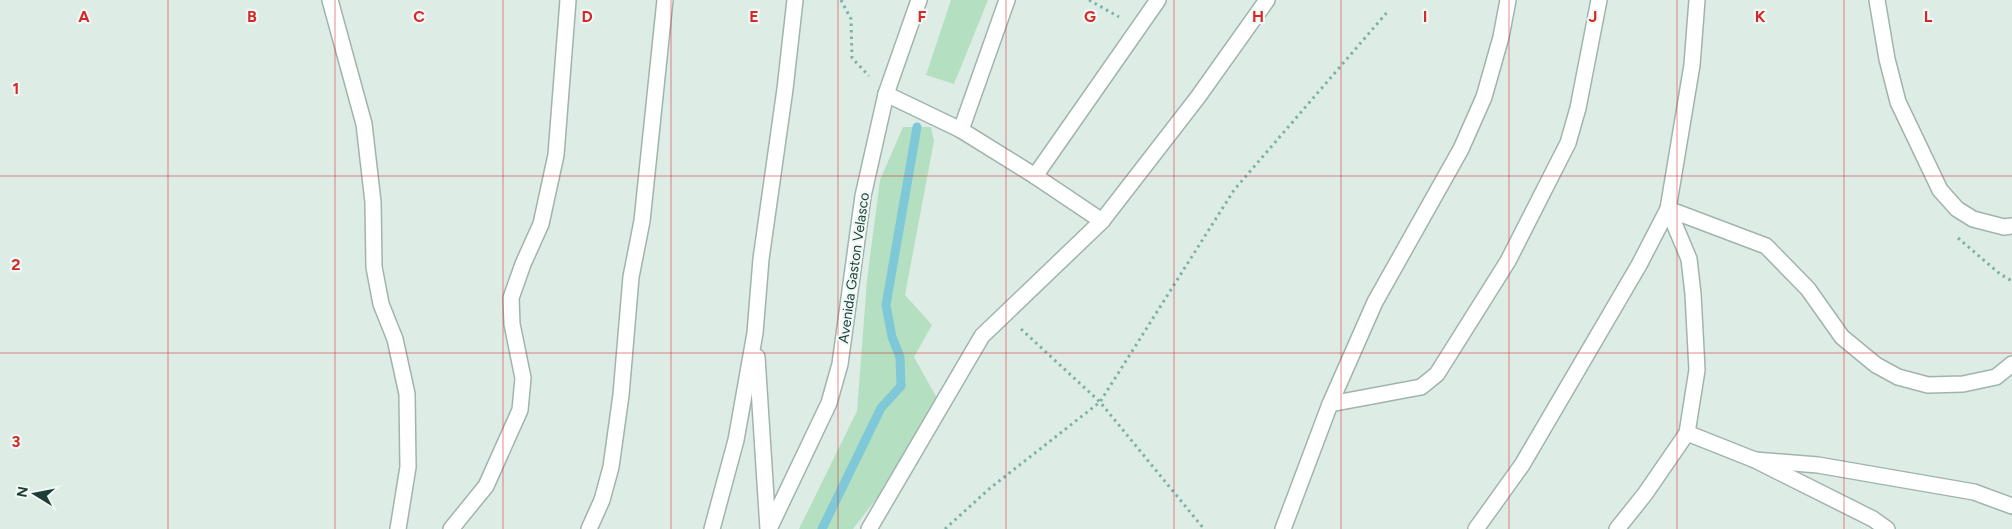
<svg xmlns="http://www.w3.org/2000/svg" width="2012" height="529" viewBox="0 0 2012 529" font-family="Figtree,sans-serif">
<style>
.green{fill:#b4e0c1}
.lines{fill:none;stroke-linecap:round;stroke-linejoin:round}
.stream{stroke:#7fc8d8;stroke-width:9}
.minor-casing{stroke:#a0b4ae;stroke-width:18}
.path{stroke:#7ab3a3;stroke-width:3;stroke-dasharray:2.5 4;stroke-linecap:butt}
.minor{stroke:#fff;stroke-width:15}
.grid{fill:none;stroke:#d62828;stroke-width:1;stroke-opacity:0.55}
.labels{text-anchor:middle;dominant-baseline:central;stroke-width:4.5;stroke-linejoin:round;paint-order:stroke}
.street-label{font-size:14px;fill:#1d3d36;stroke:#eff8f4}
.grid-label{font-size:16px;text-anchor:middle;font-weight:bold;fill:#d62828;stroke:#eff8f4;stroke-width:4.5;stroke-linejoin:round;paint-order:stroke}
</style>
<rect width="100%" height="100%" fill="#deece6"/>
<g class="green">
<polygon points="951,0 988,0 954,84 926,75"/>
<polygon points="903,127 931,127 934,141 905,295 932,325 914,357 943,409 932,426 853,529 799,529 857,411 867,280 880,180"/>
</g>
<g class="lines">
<polyline class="stream" points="822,529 881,408 901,386 900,357 892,337 886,305 917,127"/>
<g class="minor-casing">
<g id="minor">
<polyline points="330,0 364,124 373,202 374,267 381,304 395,339 407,394 408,467 398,529"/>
<polyline points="1877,0 1887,59 1898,102 1940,190 1957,209 1973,219 2004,227 2012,226"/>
<polyline points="886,94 961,130 1035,176 1102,221"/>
<polyline points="961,130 1007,0"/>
<polyline points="1035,176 1158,0"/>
<polyline points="1668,209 1766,246 1808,289 1842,337 1876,365 1898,377 1928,385 1963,384 1996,377 2012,364"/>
<polyline points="757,357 768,529"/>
<polyline points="1330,404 1421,387 1437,374 1508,261 1568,143 1578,108 1599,0"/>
<polyline points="1687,433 1755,460 1873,519 1887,529"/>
<polyline points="1755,460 1818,465 1974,492 2012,506"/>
<polyline points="451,529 486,486 520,410 523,378 512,324 511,298 523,264 541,224 556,155 568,0"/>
<polyline points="589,529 602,500 611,467 621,395 631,277 642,221 665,0"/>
<polyline points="712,529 736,440 755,333 761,259 785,89 795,0"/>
<polyline points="769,529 829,403 840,364 863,196 886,94 919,0"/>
<polyline points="869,529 982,336 1102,221 1198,97 1267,0"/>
<polyline points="1283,529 1330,404 1375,302 1461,149 1484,97 1501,37 1508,0"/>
<polyline points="1476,529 1522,465 1639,265 1668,209 1692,65 1697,0"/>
<polyline points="1617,529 1645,494 1687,433 1697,370 1693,294 1689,259 1668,209"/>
</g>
</g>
<g class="path">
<polyline points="841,0 851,19 852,58 869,76"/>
<polyline points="1089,0 1119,17"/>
<polyline points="1958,238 2000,274 2012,281"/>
<polyline points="1021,329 1100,402 1204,529"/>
<polyline points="945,529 989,489 1100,402 1234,190 1389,10"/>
</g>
<use href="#minor" class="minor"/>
</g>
<path class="grid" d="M168 0V529M335 0V529M503 0V529M671 0V529M838 0V529M1006 0V529M1174 0V529M1341 0V529M1509 0V529M1677 0V529M1844 0V529M0 176H2012M0 353H2012"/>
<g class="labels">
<g class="street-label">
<text transform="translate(854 268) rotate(-82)">Avenida Gaston Velasco</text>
</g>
</g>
<g class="grid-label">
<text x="84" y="22">A</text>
<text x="252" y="22">B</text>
<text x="419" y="22">C</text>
<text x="587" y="22">D</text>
<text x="754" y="22">E</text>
<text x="922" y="22">F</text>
<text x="1090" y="22">G</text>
<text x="1258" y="22">H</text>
<text x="1425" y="22">I</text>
<text x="1593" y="22">J</text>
<text x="1760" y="22">K</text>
<text x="1928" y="22">L</text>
<text x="16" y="94">1</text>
<text x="16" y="270">2</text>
<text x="16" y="447">3</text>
</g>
<g transform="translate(35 494) rotate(280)" stroke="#eff8f4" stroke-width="4" paint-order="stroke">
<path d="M0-4L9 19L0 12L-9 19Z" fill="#1d3d36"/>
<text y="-8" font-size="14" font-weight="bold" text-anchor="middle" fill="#1d3d36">N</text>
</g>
</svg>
